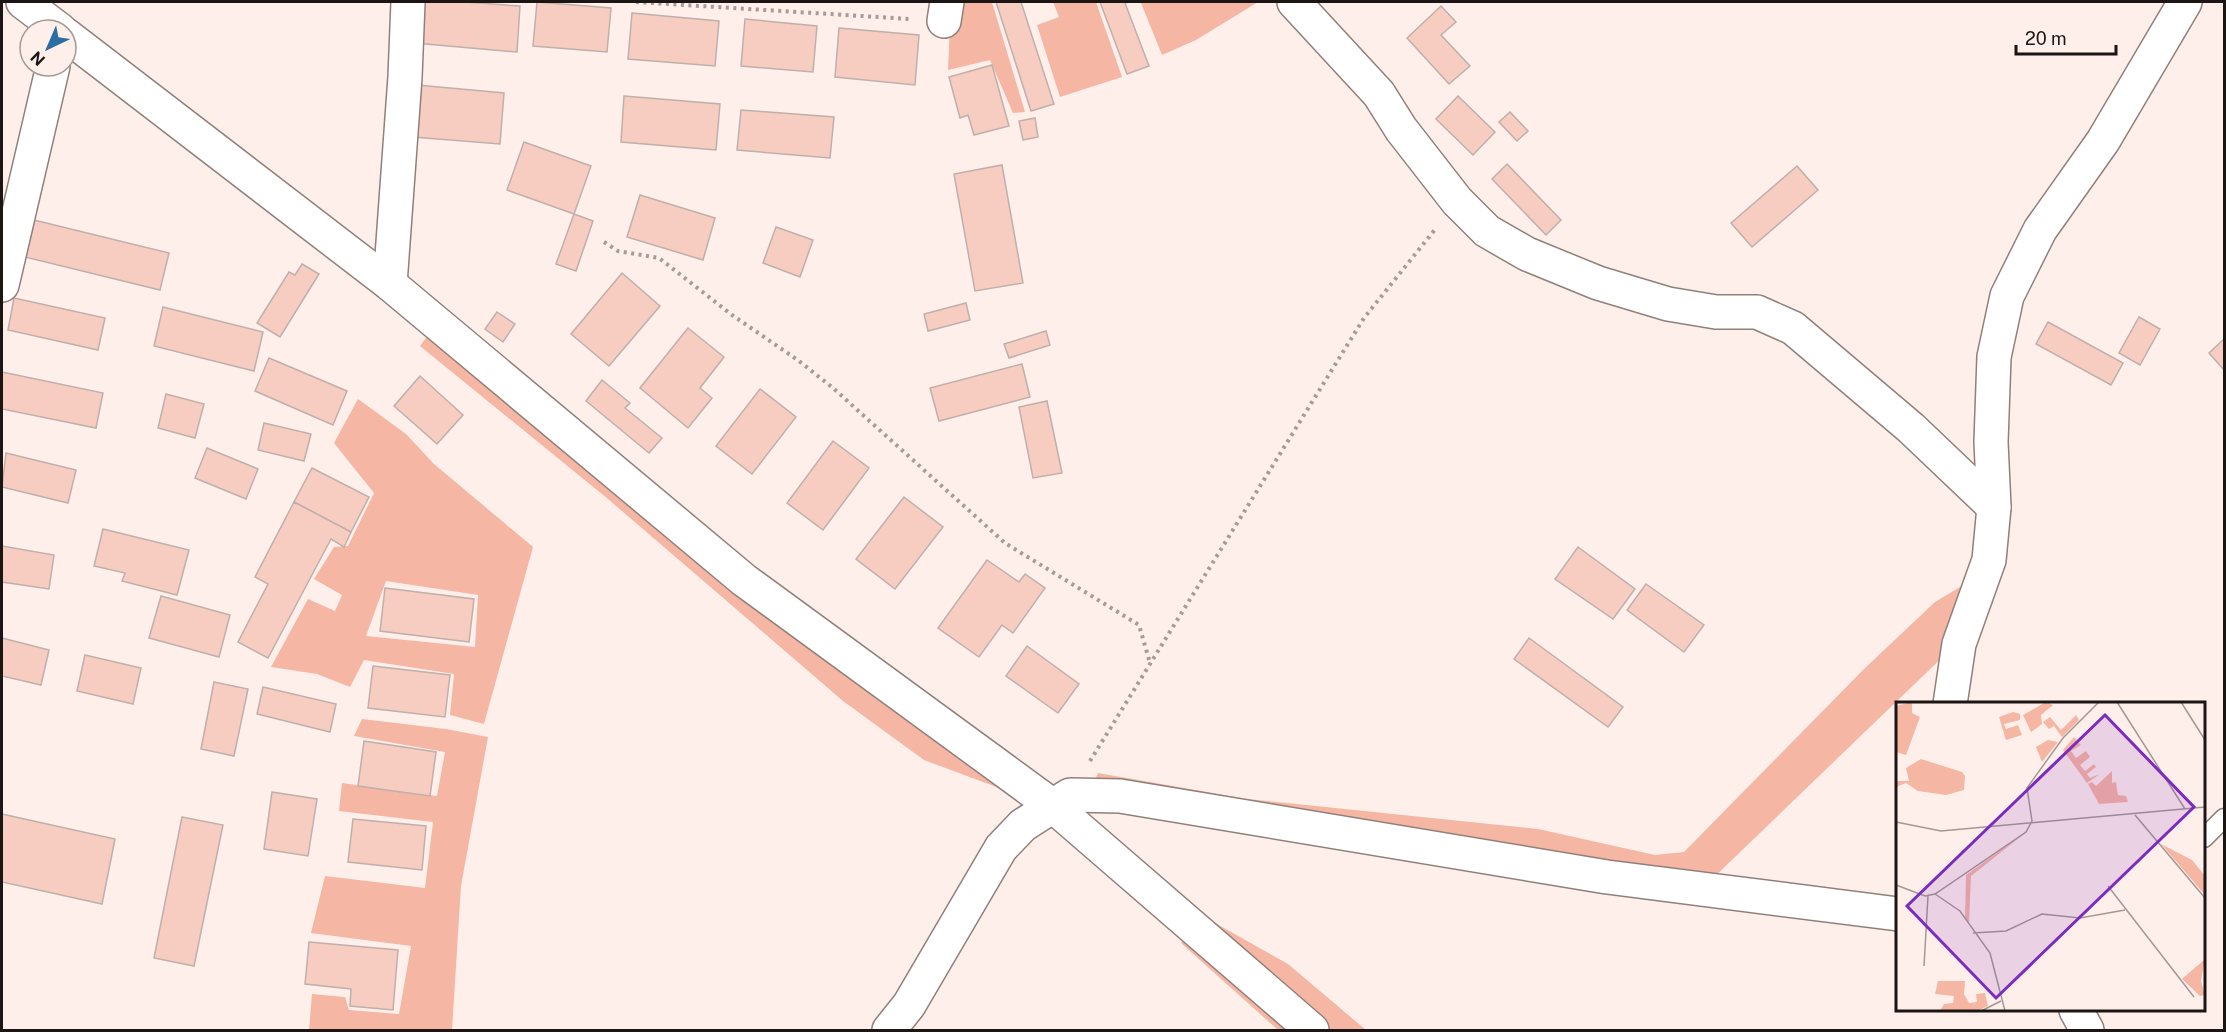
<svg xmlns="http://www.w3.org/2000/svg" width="2226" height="1032" viewBox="0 0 2226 1032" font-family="'Public Sans',sans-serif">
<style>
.green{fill:#f6b6a4;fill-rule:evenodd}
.building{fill:#f7cdc1;stroke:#c0afaa;stroke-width:1.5}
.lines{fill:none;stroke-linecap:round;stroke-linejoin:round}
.service-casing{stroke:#90807b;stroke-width:21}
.minor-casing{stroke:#90807b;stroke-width:36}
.path{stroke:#a69b97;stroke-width:4;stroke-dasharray:3 4.5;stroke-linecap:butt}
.service{stroke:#fff;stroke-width:18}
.minor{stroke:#fff;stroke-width:33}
.inset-road{fill:none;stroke:#a39895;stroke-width:1.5}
.view{fill:#7b2cbf;fill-opacity:0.15;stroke:#7b2cbf;stroke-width:3}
.inset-edge{fill:none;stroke:#1b1513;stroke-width:3}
</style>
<rect width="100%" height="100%" fill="#feefeb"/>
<g class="green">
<polygon points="956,2 992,2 1025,112 1013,113 990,60 948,70 950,24"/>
<polygon points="1053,2 1096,2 1122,77 1060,97 1037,25 1059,17"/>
<polygon points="1143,2 1258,2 1196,40 1162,55 1141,3"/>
<polygon points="431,331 1026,798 924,760 843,701 608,499 420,346"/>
<path d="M358 399 406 434 434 464 533 547 484 724 450 715 454 674 364 660 350 687 317 674 271 667 308 599 335 611 342 595 314 579 334 547 348 546 374 493 334 443ZM386 581 478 595 475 647 366 636Z"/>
<polygon points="1965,584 1952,648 1708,883 1091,788 1098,773 1247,799 1538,829 1655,855 1684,852 1864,669 1935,602"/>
<polygon points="362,719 446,729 488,737 461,886 452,1030 309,1030 312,994 345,997 349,1010 399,1014 411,946 311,933 325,876 425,888 433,822 339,811 342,783 437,796 445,752 354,736"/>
<polygon points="1176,901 1288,964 1366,1030 1331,1030"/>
<polygon points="1190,932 1304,1030 1278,1030 1181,943"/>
</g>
<g class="building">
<polygon points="418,2 465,2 520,6 517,52 415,43"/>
<polygon points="537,2 611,8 607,52 533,46"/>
<polygon points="996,2 1021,2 1054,104 1031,111"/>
<polygon points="1100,2 1129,2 1125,3 1149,66 1127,74"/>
<polygon points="1441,6 1456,22 1441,35 1470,66 1449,84 1407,38"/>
<polygon points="632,13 719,21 715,66 628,59"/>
<polygon points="745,19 817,26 813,72 741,66"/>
<polygon points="839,28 919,35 915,85 835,77"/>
<polygon points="992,65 1009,126 974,135 968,115 960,118 949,77"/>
<polygon points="417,85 504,93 500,144 413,137"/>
<polygon points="624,96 720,104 716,150 621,142"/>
<polygon points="1458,96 1495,132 1473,155 1436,119"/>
<polygon points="741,110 834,117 830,158 737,150"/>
<polygon points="1510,112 1528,131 1517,141 1499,122"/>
<polygon points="1035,118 1038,137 1023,140 1019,121"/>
<polygon points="524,142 591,166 574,214 507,190"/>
<polygon points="1507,164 1561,220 1546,235 1492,179"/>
<polygon points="1002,165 1023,283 975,291 954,174"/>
<polygon points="1797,166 1818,190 1752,247 1731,223"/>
<polygon points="640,195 715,218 703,260 627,237"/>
<polygon points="574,214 593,221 576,271 556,264"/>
<polygon points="34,220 169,253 160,290 25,257"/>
<polygon points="776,227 813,240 800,277 763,263"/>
<polygon points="302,264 319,274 280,337 257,323 289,272 295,275"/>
<polygon points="622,273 660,306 609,366 571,334"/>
<polygon points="14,298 105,318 98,350 8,330"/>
<polygon points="966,303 970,320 928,331 924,314"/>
<polygon points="163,307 263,332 254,371 154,346"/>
<polygon points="497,312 515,324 503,342 485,329"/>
<polygon points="2139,317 2160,329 2140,365 2119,353"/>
<polygon points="2048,322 2123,363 2111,385 2036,344"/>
<polygon points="688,328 724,357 700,388 712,398 688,428 640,388"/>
<polygon points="1046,331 1050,345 1009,358 1004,344"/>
<polygon points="2224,339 2224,370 2209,353"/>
<polygon points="269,358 347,391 333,425 255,391"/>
<polygon points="1022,364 1030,397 939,421 930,388"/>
<polygon points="2,372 103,393 96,428 2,409"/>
<polygon points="420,376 463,415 437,444 394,406"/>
<polygon points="602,380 630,403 625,408 662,438 649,453 586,401"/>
<polygon points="760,389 796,417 752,474 716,446"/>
<polygon points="166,394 204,404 195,438 158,428"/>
<polygon points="1047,401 1062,473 1033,478 1019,407"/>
<polygon points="264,423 311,434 304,461 258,450"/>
<polygon points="833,441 869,468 823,530 787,503"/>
<polygon points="207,448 258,469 246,499 195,478"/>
<polygon points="6,453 76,470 68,503 2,487"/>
<polygon points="312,468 369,497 351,532 294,502"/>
<polygon points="904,497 943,527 895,589 856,559"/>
<polygon points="294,502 351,532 344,547 331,539 268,658 238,642 268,584 255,577"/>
<polygon points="103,529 189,550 177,595 122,581 125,573 94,566"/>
<polygon points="2,546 54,555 49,589 2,582"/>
<polygon points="1578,547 1635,589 1613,619 1555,579"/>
<polygon points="987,560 1019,582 1025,574 1045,588 1013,633 1002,625 979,657 938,628"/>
<polygon points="1646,584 1704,625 1684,652 1627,610"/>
<polygon points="385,588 474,599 469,642 380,631"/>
<polygon points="161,596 230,615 219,657 149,638"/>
<polygon points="2,638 49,650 41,685 2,676"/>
<polygon points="1529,638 1623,707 1608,727 1514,659"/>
<polygon points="1027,646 1079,684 1058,713 1006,676"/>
<polygon points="85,655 141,668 133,704 77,691"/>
<polygon points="373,666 450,675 445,717 368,708"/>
<polygon points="214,682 248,689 234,756 201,749"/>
<polygon points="263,687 336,704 330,732 257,714"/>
<polygon points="364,741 436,752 430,796 358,786"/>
<polygon points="272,792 317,799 308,856 264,849"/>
<polygon points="2,814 115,839 102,904 2,882"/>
<polygon points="182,817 223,825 194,966 154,958"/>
<polygon points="353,819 426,826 422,870 348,862"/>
<polygon points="309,942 398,950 393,1010 350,1006 351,989 305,984"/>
</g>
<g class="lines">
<g class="service-casing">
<polyline id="service" points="2204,838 2224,818"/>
</g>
<g class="minor-casing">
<g id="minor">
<polyline points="23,2 60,30"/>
<polyline points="1294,2 1379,94 1401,129 1457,201 1487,231 1527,254 1598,283 1668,304 1716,312 1757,312 1793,328 1911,428 1994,507"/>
<polyline points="944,21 947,2"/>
<polyline points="66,35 390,284 744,580 1053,806 1312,1030"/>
<polyline points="390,284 405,77 408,2"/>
<polyline points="2,285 53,66"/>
<polyline points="1950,704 1959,644 1989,560 1994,507 1991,442 1994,357 2007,296 2040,230 2103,141 2185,2"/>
<polyline points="2076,1010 2087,1030"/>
<polyline points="889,1030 909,1005 1001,848 1023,825 1070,795 1120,796 1607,877 1898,914"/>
</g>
</g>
<g class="path">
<polyline points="636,2 910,19"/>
<polyline points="604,242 618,251 659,258 732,315 799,361 833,388 1005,543 1139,625 1150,663"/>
<polyline points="1090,761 1364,318 1437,227"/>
</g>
<use href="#service" class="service"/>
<use href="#minor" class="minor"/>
</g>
<g transform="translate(1896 702)">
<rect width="309" height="309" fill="#feefeb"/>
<path d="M16 0V11L24 15 10 53 0 50V4ZM150 0 157 3 145 13 146 22 135 30 127 13ZM117 10 124 12V18L108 22 110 27 122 23 126 33 110 38 103 15ZM180 13 183 18 166 35 158 24 153 27 147 20 154 15 165 28ZM178 35 185 43 175 49 180 56 190 49 194 55 184 63 189 69 198 62 200 65 191 72 194 76 204 72 191 81 167 48ZM152 38 162 40 146 60 140 45ZM25 57 66 70 69 74 68 88 50 93 22 89 10 81 0 85V79H13L10 66ZM216 69V81L220 80 222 93 230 94 232 100 203 102 192 82 196 80 200 84ZM133 128 75 174 73 221 69 215 70 173ZM265 142 296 158 309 174V193ZM309 257 305 279 309 293 304 294 286 277ZM42 279H69L68 292 73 301 81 300 80 292 89 291 92 304 81 309H44L48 302 57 301 58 294 39 292Z" fill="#f6b6a4"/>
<path class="inset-road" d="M221 0 289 107M285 0 309 38M239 113 309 196M0 120 45 129 309 105M0 183 29 194 39 192 130 130 136 119 131 86 167 36 203 0M212 184 298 295M39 192 64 209 94 251 109 309M77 231 110 229 146 212 184 216 229 208M28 264 32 194M85 309 105 299"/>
<path class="view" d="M209 13 298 105 100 296 11 204Z"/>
<rect width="309" height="309" class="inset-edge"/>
</g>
<rect width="2226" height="1032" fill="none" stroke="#1b1513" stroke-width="6"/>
<g transform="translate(48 48) rotate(224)"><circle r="28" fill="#feefeb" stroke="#a39895" stroke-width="1.5"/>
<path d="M0-4.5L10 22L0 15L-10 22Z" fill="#2b6da2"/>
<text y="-9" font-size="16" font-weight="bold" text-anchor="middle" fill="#1b1513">N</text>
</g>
<path d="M2016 45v9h100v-9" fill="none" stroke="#1b1513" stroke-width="3"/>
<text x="2025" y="45" font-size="18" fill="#1b1513" stroke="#feefeb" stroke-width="4.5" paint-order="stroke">20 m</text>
</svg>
